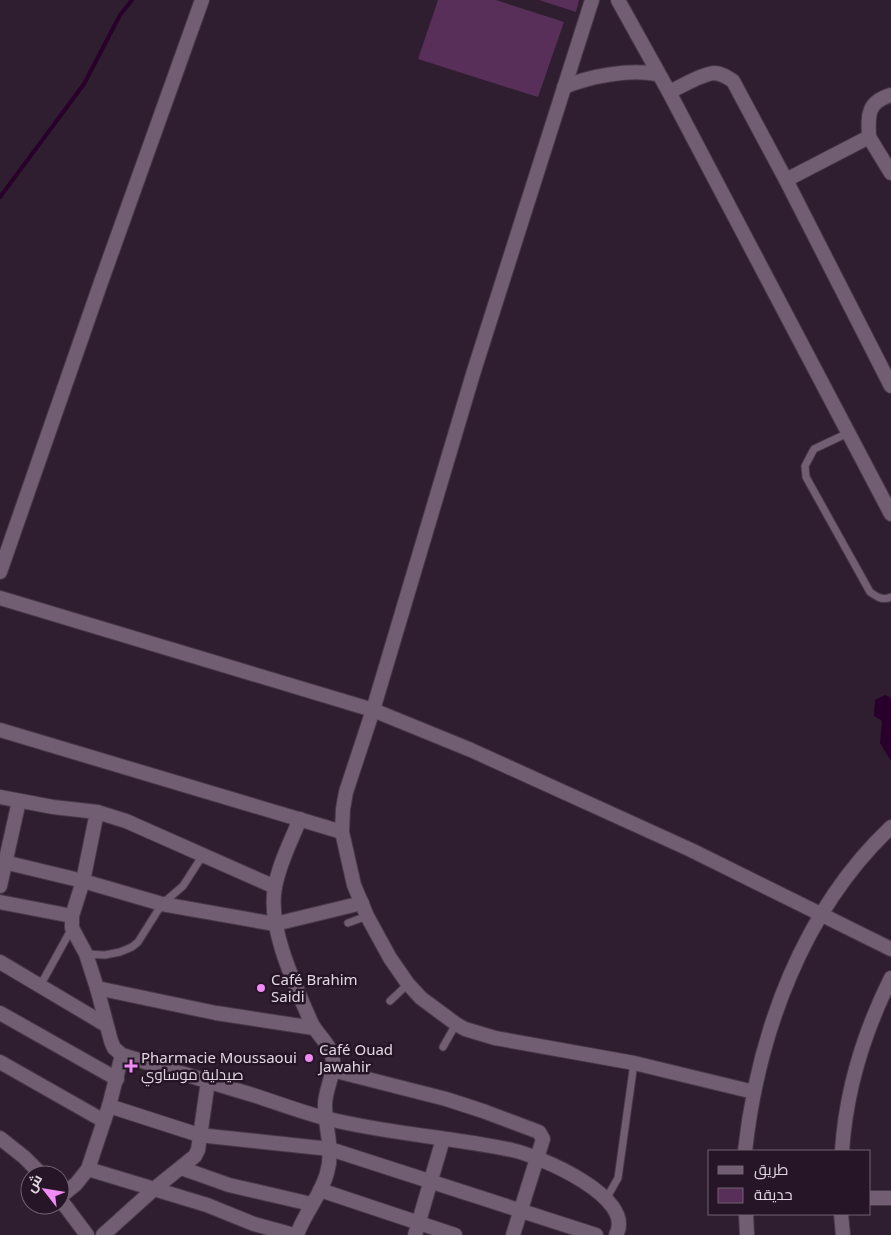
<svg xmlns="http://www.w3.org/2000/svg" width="891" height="1235" viewBox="0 0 891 1235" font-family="'Noto Sans',Cairo,sans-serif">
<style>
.green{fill:#572f58}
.water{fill:#28002b}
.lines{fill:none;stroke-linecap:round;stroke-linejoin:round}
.stream{stroke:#28002b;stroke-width:4}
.service-casing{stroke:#473948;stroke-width:9}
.minor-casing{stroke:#473948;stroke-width:16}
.service{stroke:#725e72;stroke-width:7}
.minor{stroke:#725e72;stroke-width:14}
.poi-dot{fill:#f08bf5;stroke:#251526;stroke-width:2}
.labels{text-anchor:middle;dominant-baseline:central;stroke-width:5;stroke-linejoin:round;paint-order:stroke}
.poi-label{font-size:15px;fill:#e1d6e2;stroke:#251526;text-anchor:start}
</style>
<rect width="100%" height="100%" fill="#2f1e30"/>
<g class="green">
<polygon points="438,0 496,0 564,22 538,97 418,59"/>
<polygon points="539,0 579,0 576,12"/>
</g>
<polygon class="water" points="885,695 891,698 891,761 880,743 882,721 874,716 875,700"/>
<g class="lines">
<polyline class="stream" points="0,197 84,84 120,15 132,0"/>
<g class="service-casing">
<g id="service">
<path d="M848 433 814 449 805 466 806 477 870 592C877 597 883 601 891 597"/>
<polyline points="348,923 367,916"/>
<polyline points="86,954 105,955 120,952 132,947 138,942 162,904 183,886 203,855"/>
<polyline points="40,986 72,928"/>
<polyline points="390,1001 408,984"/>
<polyline points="443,1047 456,1024"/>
<polyline points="606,1199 618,1178 634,1063"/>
</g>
</g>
<g class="minor-casing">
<g id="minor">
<polyline points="592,0 473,374 373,710 346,792 343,809 342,832 354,885 367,916 390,958 408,984 421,998 456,1024 465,1029 495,1038 634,1063 754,1092"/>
<polyline points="618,0 669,92 891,514"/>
<path d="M564 87C590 76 629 69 657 74"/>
<path d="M669 92C681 87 701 74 714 73 721 73 727 77 733 81L786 180 891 386"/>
<polyline points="869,137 891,173"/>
<path d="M786 180 869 137C868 115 867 102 891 95"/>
<polyline points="0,572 100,285 202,0"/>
<polyline points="0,598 373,710 471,750 691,850 891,949"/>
<polyline points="0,730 342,832"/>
<polyline points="0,797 53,807 97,812"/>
<polyline points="0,861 83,881 162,904 275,924 362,903"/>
<polyline points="0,886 19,801"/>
<path d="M275 887 126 821 97 812 83 881 72 916V928L86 954 97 988 111 1041 114 1048 122 1055C166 1068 209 1082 253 1095 278 1103 303 1113 329 1119 389 1134 451 1137 512 1150 539 1156 637 1197 616 1235"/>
<polyline points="0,902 72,916"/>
<polyline points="0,962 106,1025"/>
<polyline points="97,988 216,1013 314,1028"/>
<polyline points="0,1013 117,1079"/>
<polyline points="0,1062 104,1121"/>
<polyline points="332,1070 446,1099 483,1111 539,1132 543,1139 513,1235"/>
<polyline points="109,1106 199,1135 330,1149 596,1235"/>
<polyline points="0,1138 24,1157 42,1175"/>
<path d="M745 1151C758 1033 803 910 891 827"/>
<path d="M842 1151C846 1091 864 1032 891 978"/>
<polyline points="181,1168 229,1185 311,1204"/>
<polyline points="88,1169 207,1205 254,1224 294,1235"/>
<polyline points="320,1190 455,1235"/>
<polyline points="60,1197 76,1184 88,1169 109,1106 122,1055"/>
<polyline points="870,1198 891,1198"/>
<polyline points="60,1199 87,1235"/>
<polyline points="746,1214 747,1235"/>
<polyline points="841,1214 843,1235"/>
<polyline points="103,1235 154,1189 195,1156 198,1150 208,1081"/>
<path d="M297 1235C304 1213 321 1196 327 1173 334 1149 325 1129 325 1105 325 1090 334 1076 333 1061 333 1046 316 1034 311 1022 295 985 267 927 275 887 279 864 291 841 300 819"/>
<polyline points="415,1235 443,1139"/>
</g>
</g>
<use href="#service" class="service"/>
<use href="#minor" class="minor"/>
</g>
<g class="poi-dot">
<circle cx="261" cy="988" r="5"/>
<circle cx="309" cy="1058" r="5"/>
<path d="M128.5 1058.5h5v5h5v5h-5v5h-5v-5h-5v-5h5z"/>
</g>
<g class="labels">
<g class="poi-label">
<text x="271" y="979">Café Brahim<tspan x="271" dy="17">Saidi</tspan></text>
<text x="319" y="1049">Café Ouad<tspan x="319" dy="17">Jawahir</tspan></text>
<text x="141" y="1057">Pharmacie Moussaoui<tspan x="141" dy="17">صيدلية موساوي</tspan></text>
</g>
</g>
<rect x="708" y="1150" width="162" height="65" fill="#251526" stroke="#706271"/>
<rect x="718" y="1166" width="25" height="8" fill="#725e72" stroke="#706271"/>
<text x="754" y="1175" font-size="15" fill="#e1d6e2">طريق</text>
<rect x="718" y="1188" width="25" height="15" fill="#572f58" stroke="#706271"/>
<text x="754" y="1200" font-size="15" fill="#e1d6e2">حديقة</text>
<g transform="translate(45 1190) rotate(301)"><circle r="24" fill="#251526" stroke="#706271"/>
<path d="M0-4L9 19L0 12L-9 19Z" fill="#f08bf5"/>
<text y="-8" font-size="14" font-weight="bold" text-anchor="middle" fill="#e1d6e2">ش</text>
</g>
</svg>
